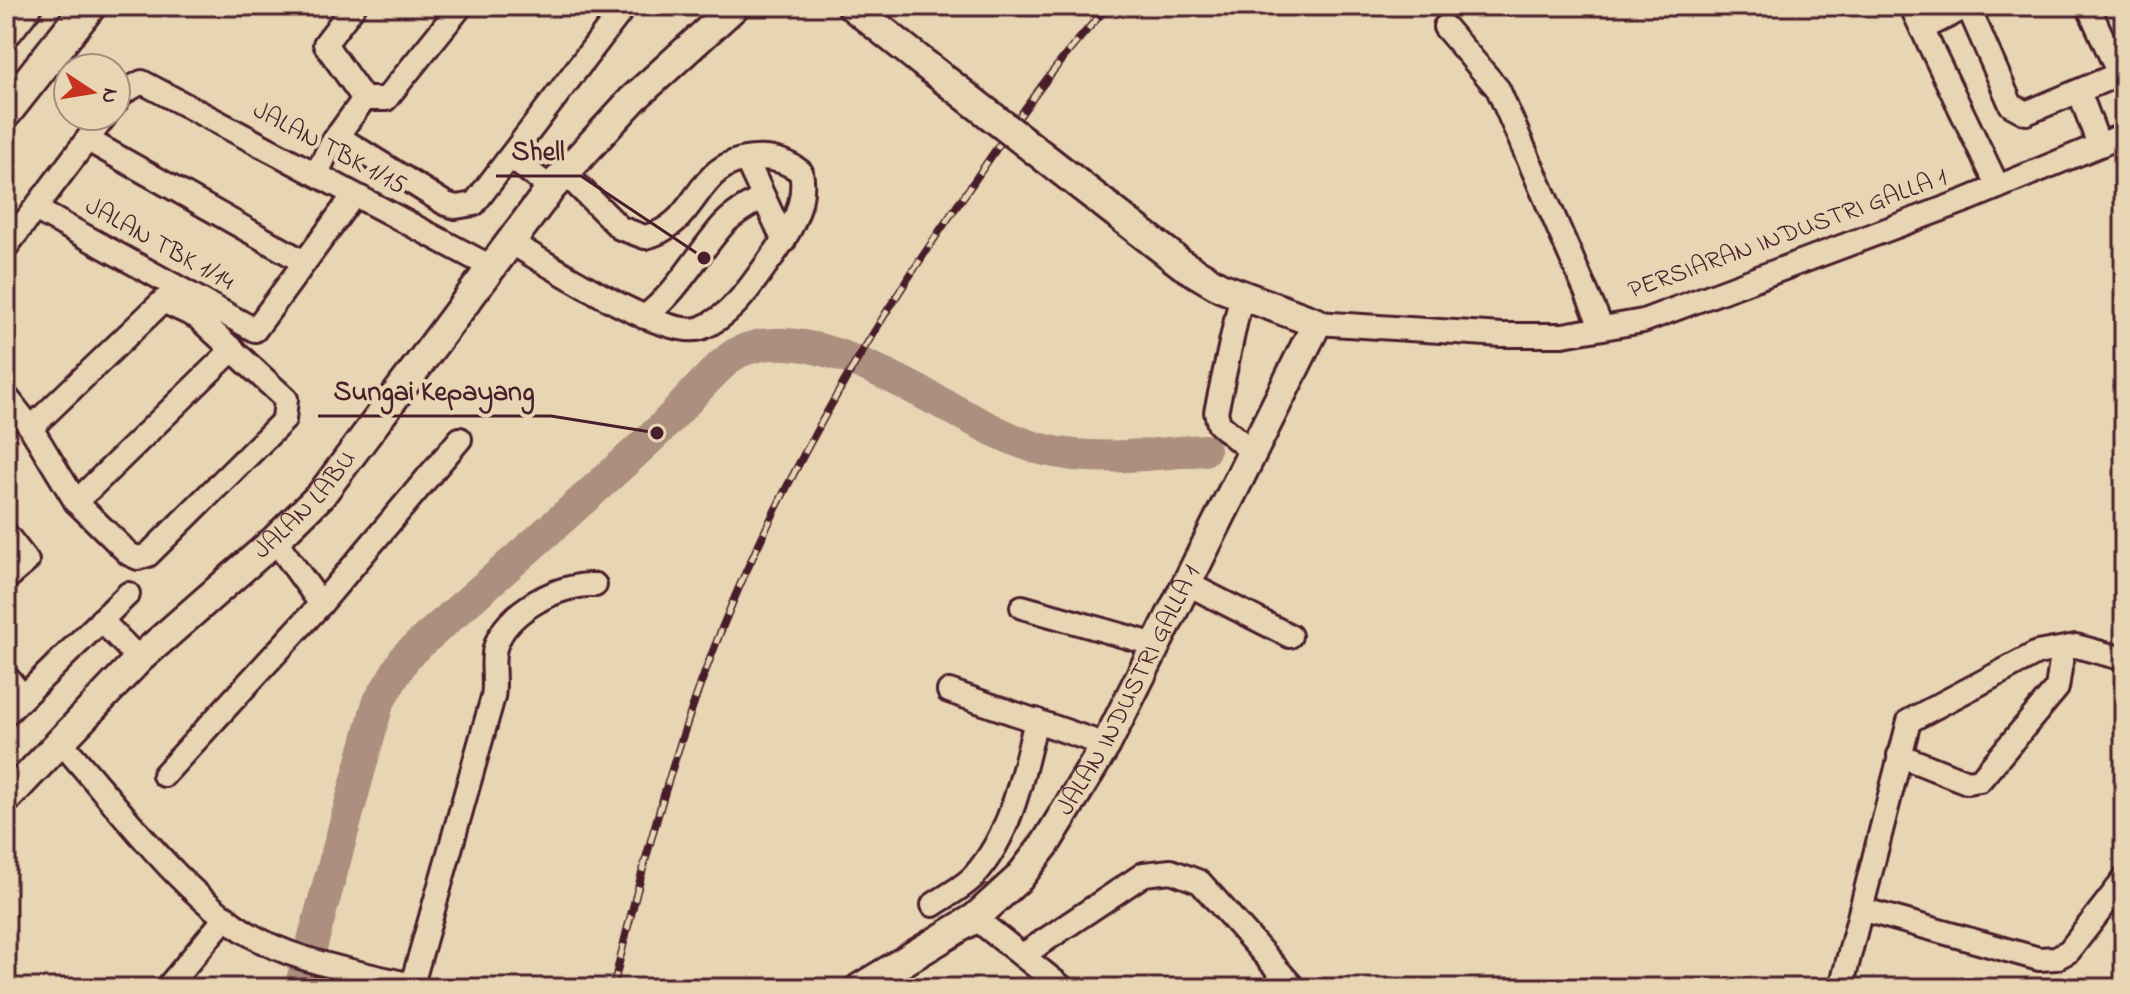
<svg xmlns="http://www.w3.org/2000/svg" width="2130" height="994" viewBox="0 0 2130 994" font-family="'Indie Flower',sans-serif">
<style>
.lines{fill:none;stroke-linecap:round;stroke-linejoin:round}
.river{stroke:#ac8f7f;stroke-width:32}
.minor-casing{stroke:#4a1f2b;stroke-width:28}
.major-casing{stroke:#4a1f2b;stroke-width:34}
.highway-casing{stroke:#4a1f2b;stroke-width:38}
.minor{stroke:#e7d5b3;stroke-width:22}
.major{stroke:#e7d5b3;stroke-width:28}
.highway{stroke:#e7d5b3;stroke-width:32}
.rail-casing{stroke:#4a1f2b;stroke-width:8}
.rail{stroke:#e7d5b3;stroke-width:5;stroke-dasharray:15;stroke-linecap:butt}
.major-bridge-casing{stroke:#4a1f2b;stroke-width:34;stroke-linecap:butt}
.major-bridge{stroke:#e7d5b3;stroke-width:28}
.labels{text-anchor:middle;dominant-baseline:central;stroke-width:8;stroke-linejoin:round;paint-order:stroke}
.street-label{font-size:26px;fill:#4a1f2b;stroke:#e7d5b3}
.leader{fill:none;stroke:#4a1f2b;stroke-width:3}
.callout-dot{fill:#4a1f2b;stroke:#e7d5b3;stroke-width:3}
.callout-label{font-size:28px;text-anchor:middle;font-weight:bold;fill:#4a1f2b;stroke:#e7d5b3;stroke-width:8;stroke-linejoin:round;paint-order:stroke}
</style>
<rect width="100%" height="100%" fill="#e7d5b3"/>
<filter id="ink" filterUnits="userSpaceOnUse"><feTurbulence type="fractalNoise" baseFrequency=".0125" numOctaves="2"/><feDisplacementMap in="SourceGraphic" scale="16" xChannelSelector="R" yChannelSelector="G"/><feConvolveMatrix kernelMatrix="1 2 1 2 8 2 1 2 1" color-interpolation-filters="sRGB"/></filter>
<g filter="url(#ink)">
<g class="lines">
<path class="river" d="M300 988 378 703 406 656C489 582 574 510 655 434 674 417 719 362 737 353 823 310 958 427 1041 449 1095 463 1149 454 1204 450"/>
<g class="minor-casing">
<g id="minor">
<polyline points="354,6 325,44 364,99"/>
<polyline points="1911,6 1998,187"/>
<polyline points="1968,6 2011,105 2026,113 2124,72"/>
<polyline points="2088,6 2119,74"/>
<polyline points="1445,27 1498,89 1602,328"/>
<polyline points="1922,29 1968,6"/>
<polyline points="2079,91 2099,145"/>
<polyline points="364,99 386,99 461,6"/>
<polyline points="116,102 122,93 142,82 491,267"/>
<polyline points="337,136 446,204 456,207 474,204 625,6"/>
<polyline points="88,140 304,262"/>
<polyline points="510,157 551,188"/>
<polyline points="746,159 784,241"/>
<polyline points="317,173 330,146 364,99"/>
<polyline points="37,210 255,330 354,195"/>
<path d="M510 242C545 262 665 341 701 328 730 317 749 289 766 265 786 239 808 206 801 172 787 161 773 157 755 158 693 161 700 225 645 237L620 228 565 173"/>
<polyline points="6,247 105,116"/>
<polyline points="1241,297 1216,412 1219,424 1250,450"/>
<path d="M644 317C678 292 695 257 722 226 733 213 750 205 763 197"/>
<polyline points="1317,323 1502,335 1563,335 1643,321 1969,199 2124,135"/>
<polyline points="6,396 31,428 76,502 129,554 138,558 148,555 284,420 286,399 197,317 163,301 31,428"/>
<polyline points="76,502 233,349"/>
<polyline points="6,534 27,561 6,579"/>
<polyline points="1186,583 1290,636"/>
<polyline points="321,604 460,439"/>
<polyline points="1022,607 1156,645"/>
<polyline points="101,620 139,659"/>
<polyline points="6,676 23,697"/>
<polyline points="949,691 1106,745"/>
<polyline points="6,714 128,594"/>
<path d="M60 741C114 801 171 881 238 927 287 961 354 971 411 985"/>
<polyline points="1899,755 1967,782 1980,780 2057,688 2063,649"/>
<polyline points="164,775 321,604 275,540"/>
<path d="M933 905C946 896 964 887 974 876 1012 833 1023 774 1036 720"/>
<polyline points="1861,909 2039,959 2056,958 2069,951 2124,880"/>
<polyline points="975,918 1063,988"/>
<polyline points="1023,955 1144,874 1171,871 1200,882 1294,988"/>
<polyline points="167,988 226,917"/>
<path d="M411 988 493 697C496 681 491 663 495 648 505 611 561 583 595 585"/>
<polyline points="1841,988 1909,721 2037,653 2076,646 2124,659"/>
</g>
</g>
<g class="major-casing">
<g id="major">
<polyline points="852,6 922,62"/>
<path id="s1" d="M6 799 139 659 275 540 321 495 551 188 633 99 735 6"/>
<path id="s2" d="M860 988 975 918 1019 878 1046 843 1106 745 1317 323 1220 287 1183 265 1098 199"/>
</g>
</g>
<g class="highway-casing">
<g id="highway">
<polyline points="6,30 25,6"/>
<polyline points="6,111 89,6"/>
</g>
</g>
<use href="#minor" class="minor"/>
<use href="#major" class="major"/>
<use href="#highway" class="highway"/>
<g class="rail-casing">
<path id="rail" d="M613 988C648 840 690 691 755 552 814 426 886 306 966 193 1010 129 1055 62 1109 6"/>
</g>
<use href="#rail" class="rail"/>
<g class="major-bridge-casing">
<polyline id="major-bridge" points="922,62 1098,199"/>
</g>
<use href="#major-bridge" class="major-bridge"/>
</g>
</g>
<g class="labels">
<g class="street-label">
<text transform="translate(329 149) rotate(28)">JALAN TBK 1/15</text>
<text transform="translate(1788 235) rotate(-20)">PERSIARAN INDUSTRI GALLA 1</text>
<text transform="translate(159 245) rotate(29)">JALAN TBK 1/14</text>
<text stroke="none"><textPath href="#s1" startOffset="420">JALAN LABU</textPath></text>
<text stroke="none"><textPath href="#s2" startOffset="412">JALAN INDUSTRI GALLA 1</textPath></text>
</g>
</g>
<path class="leader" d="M704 258L581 176H496M657 433L551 416H318"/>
<g class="callout-dot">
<circle cx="704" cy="258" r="8"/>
<circle cx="657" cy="433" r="8"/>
</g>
<g class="callout-label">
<text x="538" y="160">Shell</text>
<text x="434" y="400">Sungai Kepayang</text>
</g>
<rect width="2130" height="994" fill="none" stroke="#e7d5b3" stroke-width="32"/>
<rect x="16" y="16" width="2098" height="962" fill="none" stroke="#4a1f2b" stroke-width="3" filter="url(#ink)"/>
<g transform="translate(92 92) rotate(102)"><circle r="38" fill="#e7d5b3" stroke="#a88c7d" stroke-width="2"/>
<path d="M0-6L14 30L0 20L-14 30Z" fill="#c8321e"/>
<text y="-12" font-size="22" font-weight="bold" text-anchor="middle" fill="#4a1f2b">N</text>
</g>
</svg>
